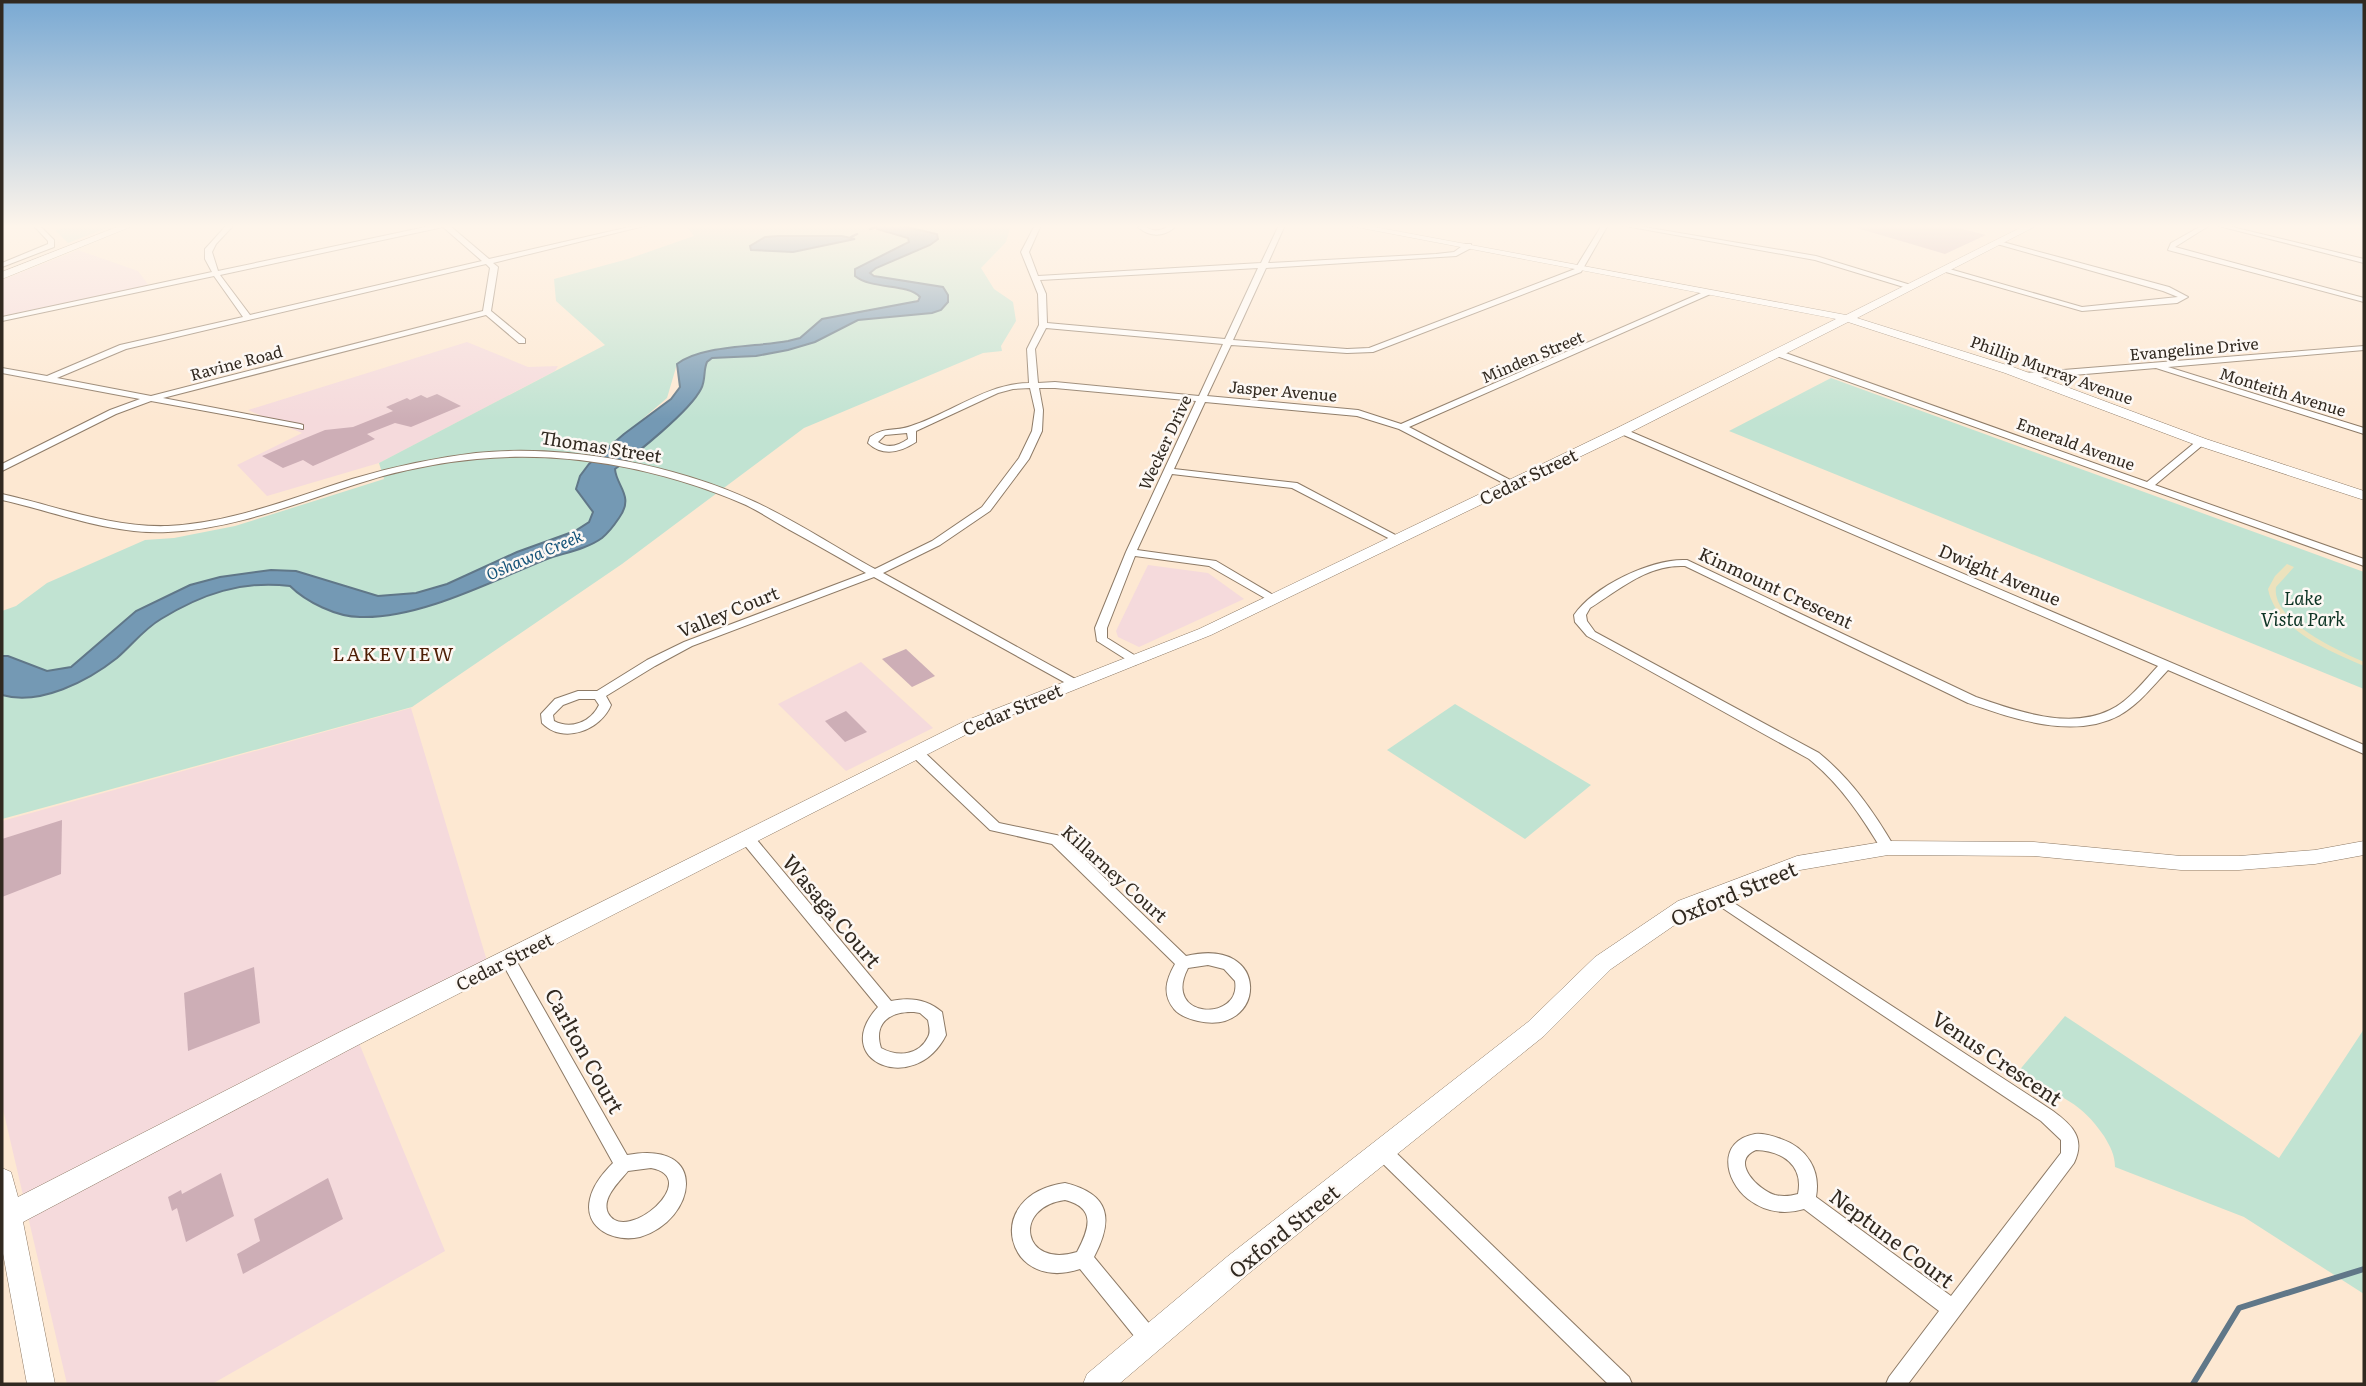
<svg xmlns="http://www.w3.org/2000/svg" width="2366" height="1386" viewBox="0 0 2366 1386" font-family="Literata,serif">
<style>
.commercial{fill:#f5dadc}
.green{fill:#c1e3d2}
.sand{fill:#ece2bd}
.water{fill:#7499b4;stroke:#607788;stroke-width:2}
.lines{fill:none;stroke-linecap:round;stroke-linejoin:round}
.stream-far1{stroke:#607788;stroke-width:2.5}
.stream{stroke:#607788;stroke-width:6}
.building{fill:#cdaeb6}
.street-casing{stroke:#8d7a66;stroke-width:2}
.secondary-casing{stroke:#8d7a66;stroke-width:1}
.street{fill:#fff;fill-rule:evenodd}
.secondary{fill:#fff;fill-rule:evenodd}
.labels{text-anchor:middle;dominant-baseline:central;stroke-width:5;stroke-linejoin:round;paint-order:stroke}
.far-street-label{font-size:16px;fill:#312920;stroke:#fdf8f4}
.far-water-label{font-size:16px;font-style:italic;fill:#135278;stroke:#fdf8f4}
.street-label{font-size:18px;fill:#312920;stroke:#fdf8f4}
.park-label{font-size:18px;font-style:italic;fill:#0b3323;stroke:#fdf8f4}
.neighbourhood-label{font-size:19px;letter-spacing:2px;fill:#4e1e05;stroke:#fdf8f4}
.near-street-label{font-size:21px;fill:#312920;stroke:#fdf8f4}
</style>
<rect width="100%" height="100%" fill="#fde8d2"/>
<g class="commercial">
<polygon points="78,250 138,271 149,286 2,316 2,280"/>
<polygon points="467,342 528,367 558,366 555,371 379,463 267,496 237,465 302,433 248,410"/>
<polygon points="1148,565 1208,573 1244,599 1139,647 1118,637 1116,631"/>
<polygon points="861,662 933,728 846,771 778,704"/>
<polygon points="411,708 487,961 354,1031 445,1251 212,1384 67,1384 2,1105 2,821"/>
</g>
<g class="green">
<polygon points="84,225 115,225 68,243 55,230"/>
<polygon points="685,225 870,225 872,229 908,238 909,242 856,269 860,280 913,292 920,297 911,304 818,324 800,338 788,341 703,353 683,359 677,364 667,398 590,464 615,469 641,450 705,379 705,365 712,358 788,350 815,342 858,320 932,313 948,302 870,273 876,268 930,245 937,234 898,225 1011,225 1006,242 981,268 994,289 1013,302 1016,321 1001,346 1002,351 983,353 804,428 622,564 412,707 2,819 2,611 16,606 47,583 145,540 174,538 235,526 384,479 379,463 605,345 556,301 554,279 628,259 694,236"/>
<polygon points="1831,378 2364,572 2364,689 1729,431"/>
<polygon points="1455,704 1591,785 1525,839 1387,750"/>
<path d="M2065 1016 2279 1158 2364 1029V1294L2244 1217 2115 1167C2115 1155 2110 1146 2104 1136 2077 1096 2053 1096 2017 1073Z"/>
</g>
<path class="sand" d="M2287 564 2294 567 2276 587C2271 621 2339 651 2364 662V666C2330 651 2276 630 2268 589L2275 576Z"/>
<g class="water">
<path d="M876 225H898L937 234 938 239 930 245 876 268 870 273 874 276 943 287 948 295V302L941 310 932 313 858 320 815 342 788 350 756 356 712 358 707 362C703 371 706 380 701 389 690 411 636 454 615 469 616 486 635 496 619 518 615 524 608 533 602 538 587 549 564 553 547 559 492 581 420 619 360 617 337 617 306 602 290 586 242 580 202 594 161 619 144 629 132 645 117 658 88 681 40 706 2 695V656H8L47 671 71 667 136 611 190 585 220 577 271 570 296 571 378 596 416 593 447 584 517 552 575 531 589 522 593 512 576 489 580 476 589 464 624 434 671 399 680 387 677 364C701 345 757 347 788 341L800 338 822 319 918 301 920 297C908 283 872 290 855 276V269L909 242 908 238 877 229Z"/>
<polygon points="778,236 842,236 855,239 793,252 751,250 750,246 765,237"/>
</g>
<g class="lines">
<g class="stream-far1">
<polyline points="870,229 881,225"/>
<polyline points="851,237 857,234"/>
</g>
<polyline class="stream" points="2193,1384 2239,1308 2364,1269"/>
</g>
<g class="building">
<polygon points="1857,225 1947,225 1986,235 1945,254 1857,228"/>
<polygon points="437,394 461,406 411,427 395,423 367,434 375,439 313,466 303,460 283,468 262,456 325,430 353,427 393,411 386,407 407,398 410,400 421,395 427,398"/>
<polygon points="906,649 935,676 912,687 882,659"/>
<polygon points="846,711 867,732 845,742 825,721"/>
<polygon points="62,820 61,874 2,897 2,839"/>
<polygon points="254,967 260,1023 188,1051 184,993"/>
<polygon points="221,1173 234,1216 186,1242 177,1208 172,1211 168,1197 181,1190 182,1194"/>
<polygon points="328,1178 343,1219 243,1274 237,1254 260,1241 254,1219"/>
</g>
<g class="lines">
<g class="street-casing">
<g id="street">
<polygon points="33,225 39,225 54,240 54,247 2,267 2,263 48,244 48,241"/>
<path d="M225 225H231L232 227 216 244 212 252 218 271 435 225H449L489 259 638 225H648L493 263 498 267 491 311 525 339V343H519L486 315 163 398 300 424 303 425V429L151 401 116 414 2 471V464L110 410 140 399 2 373V368L47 376 120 345 243 317 214 276 2 321V317L212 272 205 259V249L225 227ZM443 227 482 261 250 315 220 275ZM486 264 490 268 483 311 151 396 57 378 126 349Z"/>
<path d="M1035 225H1041L1029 252 1038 276 1261 263 1279 225H1285L1268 263 1436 254 1454 252 1465 244H1471V248L1456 256 1266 268 1233 340 1347 349 1369 348 1575 269 1602 225H1608L1581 272 1373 352 1347 353 1231 345 1207 396 1358 410 1401 424 1708 290 1715 292 1409 427 1514 482V486L1511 487 1399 429 1357 416 1205 402 1174 469 1297 483 1403 539 1398 542 1394 541 1292 488 1172 474 1137 550 1216 561 1280 599 1278 601H1270L1209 566 1135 556 1107 628V638L1139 658 1141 661 1135 665 1097 641 1095 628 1126 552 1196 401 1055 388H1039L1043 410 1042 431 1029 459 990 511 940 545 883 573 1077 680 1079 683 1077 686 1073 687 874 577 692 646 655 666 606 696 611 705C601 730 563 745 542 723L541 714 555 699 578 691H597L647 660 684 642 866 573C840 558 814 543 788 529 774 521 760 512 746 505 663 469 567 450 477 459 445 462 413 468 383 476 312 496 242 529 168 532 111 535 56 512 2 500V494C56 506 111 528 168 526 232 523 292 498 352 479 392 467 434 458 476 453 564 444 675 464 755 502 796 521 835 547 875 569L932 541 982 507 1019 458 1032 431 1035 410 1030 388 1013 389 998 393 916 431V442C901 452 883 457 868 443L870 437C886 426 895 432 911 426 952 413 985 384 1029 383L1027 349 1039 325 1038 294 1021 252ZM1258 268 1225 339 1047 323 1046 294 1040 280ZM1046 328 1223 344 1199 396 1055 382 1038 383 1035 349ZM907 433 908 439C898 446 888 449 878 442L885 435ZM579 699H595L599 705C591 722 571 730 554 721L553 715 563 705Z"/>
<path d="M1141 225H1149L1146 227C1153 232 1160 231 1167 227L1166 225H1172L1174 228C1163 237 1150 237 1139 228L1138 227Z"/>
<polygon points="1620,225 1632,225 1816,256 1914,286 1907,288 1815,260"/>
<polygon points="2203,225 2210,225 2175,247 2364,298 2364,302 2168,250 2171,243"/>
<polygon points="2215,225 2224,225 2364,259 2364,263"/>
<polygon points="1999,241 2169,287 2188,297 2177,303 2082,311 1939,270 1946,268 2082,307 2178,297 2163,291 1997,244 1997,242"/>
<polygon points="2364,346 2364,350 2168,367 2364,428 2364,434 2156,368 2025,379 2021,376 2025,373"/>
<polygon points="1774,351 1780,351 2147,482 2198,440 2204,440 2204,444 2155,485 2364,559 2364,566 1774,355"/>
<path d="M1622 428 2364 745V754L2168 670C2153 686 2139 704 2120 715 2074 740 2014 719 1968 703L1685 566C1648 564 1620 589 1590 608L1586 615 1587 621 1595 632 1819 753C1851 779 1874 812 1895 848L1893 852H1883C1862 817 1841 785 1809 759L1587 636 1575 622 1574 615C1594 586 1652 558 1687 560L1976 697C2016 711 2069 730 2110 710 2129 701 2144 681 2158 666L1619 433V429Z"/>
<path d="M916 748 921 749 999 823 1061 836 1186 956C1273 935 1266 1037 1198 1021 1189 1019 1180 1016 1174 1009 1162 994 1166 980 1175 964L1052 844 990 830 911 755 910 752ZM1208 965 1224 969 1235 981C1242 1022 1161 1020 1188 968Z"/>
<path d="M747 833 752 834 891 1001C910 997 927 999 942 1012L946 1035C915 1097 828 1061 878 1007L742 842 740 838 742 834ZM914 1012 920 1013 928 1020C929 1026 931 1032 928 1037 919 1056 897 1057 881 1048 873 1023 890 1011 914 1012Z"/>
<path d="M1714 890 2053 1111C2072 1125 2086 1138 2074 1163L1908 1384H1886L1889 1377 1939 1311 1804 1209C1784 1215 1765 1212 1748 1199 1724 1180 1717 1141 1755 1134 1764 1133 1773 1136 1781 1139 1807 1148 1821 1170 1816 1197L1951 1296 2061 1153V1140L2041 1121 1709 899 1707 895 1709 891ZM1756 1150C1782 1151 1804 1165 1798 1194 1791 1196 1783 1197 1775 1195 1758 1190 1729 1161 1756 1150Z"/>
<path d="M508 953 513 955 627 1155C711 1139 696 1221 640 1237 615 1243 583 1229 590 1199 593 1185 603 1173 613 1163L500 959 503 955ZM651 1168C704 1178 625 1246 608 1213 601 1198 620 1181 628 1171Z"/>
<polygon points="1382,1143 1388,1145 1629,1377 1632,1384 1608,1384 1376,1157 1373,1151 1376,1145"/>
<path d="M1065 1183C1110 1194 1114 1219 1094 1257L1157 1333 1160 1340 1157 1347 1150 1350 1143 1347 1080 1269C1006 1294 980 1195 1065 1183ZM1065 1200C1097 1208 1089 1229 1077 1252 1022 1269 1012 1207 1065 1200Z"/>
</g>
</g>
<g class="secondary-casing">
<g id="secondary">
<polygon points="122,225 135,225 2,279 2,272"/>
<polygon points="1346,225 1364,225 1846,315 2026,225 2038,225 1857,318 2013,367 2206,439 2364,491 2364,500 2196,445 2005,373 1848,322 1627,434 1211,635 977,729 356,1046 23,1222 55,1384 27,1384 2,1248 2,1168 11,1172 18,1197 340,1032 965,721 1199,629 1617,428 1836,319"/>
<polygon points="2358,225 2364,225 2364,228 2360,227"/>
<polygon points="1888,841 2034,842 2181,856 2239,856 2315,850 2364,841 2364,855 2315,864 2239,870 2181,870 2034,856 1888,855 1800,870 1692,913 1611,969 1544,1036 1248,1274 1119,1384 1083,1384 1087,1374 1228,1256 1528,1022 1595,957 1678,901 1797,856"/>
</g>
</g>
<use href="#street" class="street"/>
<use href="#secondary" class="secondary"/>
</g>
<linearGradient id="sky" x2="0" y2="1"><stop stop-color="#79a9d3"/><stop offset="0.54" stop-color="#fef5eb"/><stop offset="1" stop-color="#fef5eb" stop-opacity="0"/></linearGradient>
<rect width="2366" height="419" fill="url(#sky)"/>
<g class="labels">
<g class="far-street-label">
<text transform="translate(2194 348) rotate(-5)">Evangeline Drive</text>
<text transform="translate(1532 356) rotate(-23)">Minden Street</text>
<text transform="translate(236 362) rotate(-15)">Ravine Road</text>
<text transform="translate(2052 369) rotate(20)">Phillip Murray Avenue</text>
<text transform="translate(1283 390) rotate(5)">Jasper Avenue</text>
<text transform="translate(2283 391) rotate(17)">Monteith Avenue</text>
<text transform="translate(1164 442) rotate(-65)">Wecker Drive</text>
<text transform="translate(2076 443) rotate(20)">Emerald Avenue</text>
</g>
<g class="far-water-label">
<text transform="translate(534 554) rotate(-23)">Oshawa Creek</text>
</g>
<g class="street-label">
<text transform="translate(601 446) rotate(9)">Thomas Street</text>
<text transform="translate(1528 476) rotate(-26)">Cedar Street</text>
<text transform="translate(2000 574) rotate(23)">Dwight Avenue</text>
<text transform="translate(1776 587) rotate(25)">Kinmount Crescent</text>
<text transform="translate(728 611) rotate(-22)">Valley Court</text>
<text transform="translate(1012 709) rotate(-23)">Cedar Street</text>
<text transform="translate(1115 873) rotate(42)">Killarney Court</text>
<text transform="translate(504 961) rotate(-27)">Cedar Street</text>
</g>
<g class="park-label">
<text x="2303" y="597">Lake<tspan x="2303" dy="21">Vista Park</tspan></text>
</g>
<g class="neighbourhood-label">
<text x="394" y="653">LAKEVIEW</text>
</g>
<g class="near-street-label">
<text transform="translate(1733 892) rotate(-23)">Oxford Street</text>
<text transform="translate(833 910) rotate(50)">Wasaga Court</text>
<text transform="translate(586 1050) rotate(61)">Carlton Court</text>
<text transform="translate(1998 1057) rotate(34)">Venus Crescent</text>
<text transform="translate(1283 1230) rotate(-39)">Oxford Street</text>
<text transform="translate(1893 1237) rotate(37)">Neptune Court</text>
</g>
</g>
<rect width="2366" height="1386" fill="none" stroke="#312920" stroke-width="7"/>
</svg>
